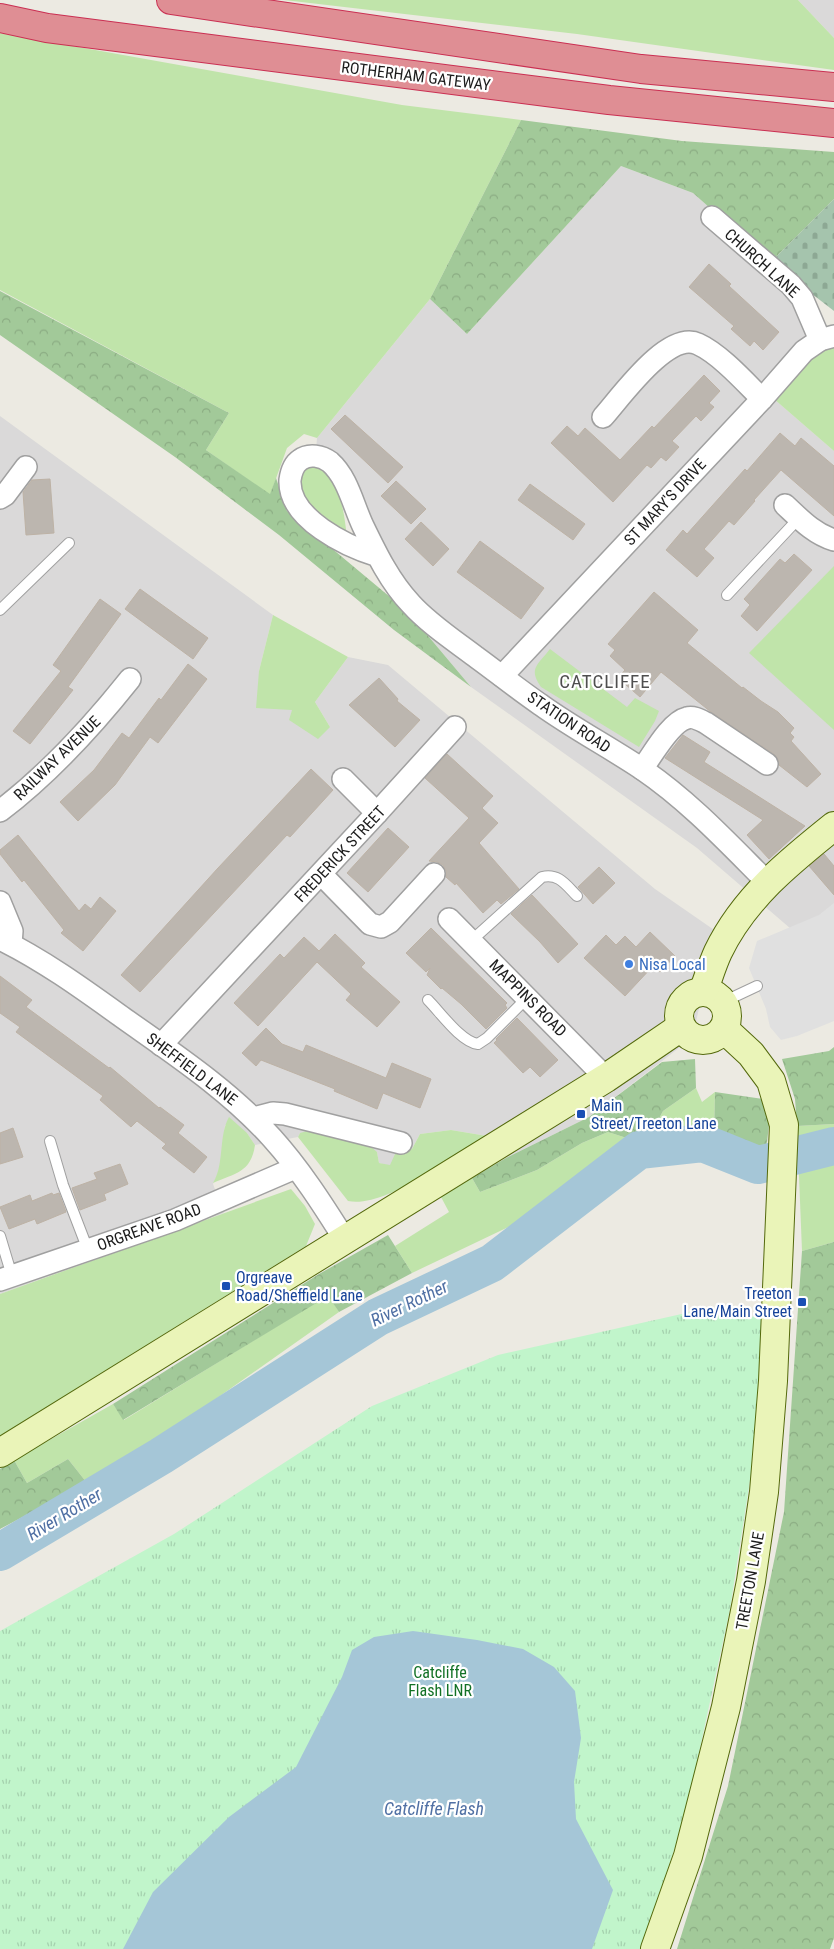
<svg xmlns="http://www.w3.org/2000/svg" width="834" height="1949" viewBox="0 0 834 1949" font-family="'Roboto Condensed',sans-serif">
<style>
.residential{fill:#dad9d9}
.grass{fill:#c0e4aa}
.forest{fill:url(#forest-crowns)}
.cemetery{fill:url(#cemetery-stones)}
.park{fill:url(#park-tufts)}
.parking{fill:#e0e0e0}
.water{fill:#a5c6d7}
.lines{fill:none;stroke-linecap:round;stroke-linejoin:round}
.river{stroke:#a5c6d7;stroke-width:38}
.building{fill:#bcb6af;stroke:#bdb2a5}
.lane-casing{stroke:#a0a0a0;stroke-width:12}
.street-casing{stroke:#a0a0a0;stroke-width:24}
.secondary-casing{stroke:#54690c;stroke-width:30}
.highway-casing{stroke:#ca2f52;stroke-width:30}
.lane{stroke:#fff;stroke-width:10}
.street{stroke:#fff;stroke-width:21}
.secondary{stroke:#eaf4b8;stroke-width:28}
.highway{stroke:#df8e94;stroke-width:28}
.shop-dot{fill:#3f7fe0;stroke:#fff;stroke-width:2}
.transit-dot{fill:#1a4fb4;stroke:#fff;stroke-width:2}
.labels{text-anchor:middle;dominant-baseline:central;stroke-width:4.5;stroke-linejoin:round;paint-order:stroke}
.street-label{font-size:16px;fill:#1c1c1c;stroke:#fff}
.shop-label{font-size:16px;fill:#366cbe;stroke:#fff;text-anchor:start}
.transit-label{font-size:16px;fill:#164399;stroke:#fff;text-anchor:start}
.park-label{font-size:16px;fill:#127125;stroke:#fff}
.water-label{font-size:18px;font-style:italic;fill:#5070a4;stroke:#fff}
.quarter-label{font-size:19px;letter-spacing:1px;fill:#4f4f4f;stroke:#fff}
</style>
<defs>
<pattern id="forest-crowns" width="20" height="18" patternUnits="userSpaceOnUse" patternTransform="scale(1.25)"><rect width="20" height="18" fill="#a2c999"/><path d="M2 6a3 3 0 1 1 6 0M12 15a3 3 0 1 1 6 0" fill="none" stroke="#8bac83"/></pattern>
<pattern id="cemetery-stones" width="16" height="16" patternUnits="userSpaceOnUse" patternTransform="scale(1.25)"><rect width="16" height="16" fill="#a5c4ad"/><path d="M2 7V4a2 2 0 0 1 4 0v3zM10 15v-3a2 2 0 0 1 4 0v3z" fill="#8da894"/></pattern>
<pattern id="park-tufts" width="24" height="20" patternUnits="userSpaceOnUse" patternTransform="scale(1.25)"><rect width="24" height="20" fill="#c1f5cb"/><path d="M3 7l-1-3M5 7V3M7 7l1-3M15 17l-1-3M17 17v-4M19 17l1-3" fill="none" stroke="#a5d1ae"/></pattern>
</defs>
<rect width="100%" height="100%" fill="#eceae2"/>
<g class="residential">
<polygon points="798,0 834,0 834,38"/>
<polygon points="621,166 693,193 771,262 813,295 831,347 774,399 834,451 834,966 697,848 471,687 408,612 343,510 340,493 315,464 317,438 430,299 467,334"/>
<polygon points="0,416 273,615 259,671 292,710 330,727 315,702 348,657 388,665 655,889 733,943 703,992 692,1038 589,1117 506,1158 487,1136 451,1130 420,1134 412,1149 390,1166 379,1163 377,1152 300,1133 298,1137 255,1145 247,1133 225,1125 222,1157 217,1176 213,1184 224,1213 0,1294"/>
</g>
<g class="grass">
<polygon points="284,0 798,0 834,38 834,70 577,34"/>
<polygon points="0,33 402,105 521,120 430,299 317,438 304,434 287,448 270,495 206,450 229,413 0,290"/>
<polygon points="831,347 834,347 834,451 774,399 817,353"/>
<path d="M315 464C341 480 343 508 347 536L308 509 297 475 306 466Z"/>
<polygon points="834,566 834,730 749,653"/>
<polygon points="273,615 348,657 315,702 330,727 318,739 289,720 292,710 256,708 259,671"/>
<path d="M550 649 627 707 635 698 659 711 655 721 639 747 541 687C528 668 538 665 550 649Z"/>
<polygon points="696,1088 702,1102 715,1092 714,1134 692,1131 649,1138 663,1111"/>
<path d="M229 1117 247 1133 255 1145C251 1173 235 1173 213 1183 225 1163 218 1137 229 1117Z"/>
<polygon points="834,1124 834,1242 802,1251 797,1126"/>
<path d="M451 1130 487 1136C455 1155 385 1209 348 1201L298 1137 300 1133 307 1131 370 1146 377 1152 379 1163 390 1165 396 1152 412 1149 420 1134Z"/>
<polygon points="608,1132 636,1141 517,1223 412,1273 395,1246 449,1212 441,1197 472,1178 480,1192 537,1170 582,1143"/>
<polygon points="291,1189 305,1206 315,1224 306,1246 0,1436 0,1294"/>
<polygon points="328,1295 339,1312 186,1420 87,1483 68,1459 27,1483 14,1460 113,1404 124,1420"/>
</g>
<g class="forest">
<polygon points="521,120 682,141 834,152 834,199 771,262 693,193 621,166 467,334 430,299"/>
<polygon points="0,291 229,413 206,450 270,494 276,478 287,511 408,612 471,687 394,630 279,535 175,457 0,335"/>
<polygon points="834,1047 834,1124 797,1126 795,1099 782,1059 829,1051"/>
<polygon points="695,1059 696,1088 663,1111 649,1138 636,1141 608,1132 582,1143 537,1170 480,1192 472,1178 506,1158 589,1117 662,1062"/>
<polygon points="715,1092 763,1099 769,1125 766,1150 714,1134"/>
<polygon points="388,1235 412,1273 339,1312 328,1296 123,1420 113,1404 319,1274"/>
<polygon points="834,1242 834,1938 830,1949 677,1949 728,1786 784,1512 802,1251"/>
<polygon points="68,1459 87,1483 0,1529 0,1469 14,1460 27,1483"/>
</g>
<polygon class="cemetery" points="834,199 834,311 771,262"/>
<polygon class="park" points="713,1307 713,1315 762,1317 758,1429 730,1609 686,1813 642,1949 0,1949 0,1631 174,1534 372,1406 498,1355"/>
<polygon class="parking" points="834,903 834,1021 797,1036 781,1040 770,1027 766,1009 749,968 757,941 819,915"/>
<polygon class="water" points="413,1631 477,1640 523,1649 554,1667 575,1691 581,1738 574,1782 576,1819 613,1890 592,1949 123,1949 153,1892 229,1817 296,1767 342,1677 352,1650 374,1637"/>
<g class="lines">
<polyline class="river" points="0,1552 161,1456 378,1317 492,1263 639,1150 703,1143 758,1165 834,1146"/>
</g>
<g class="building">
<polygon points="709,264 731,284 729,286 779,332 763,350 754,341 750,346 731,329 734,326 689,287"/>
<polygon points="704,375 720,391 709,403 714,407 701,421 696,416 672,441 679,447 666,461 661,457 651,468 647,465 613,502 551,443 567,426 578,436 585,428 620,460 652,426 654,428"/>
<polygon points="345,415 403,467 388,483 331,429"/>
<polygon points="780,433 795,446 801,438 834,466 834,516 781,470 754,500 755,501 734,525 729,521 704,549 714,558 697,577 666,550 683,530 687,534 745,469 747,471"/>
<polygon points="50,479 54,533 26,535 23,492 32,480"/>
<polygon points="396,481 426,509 411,524 381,496"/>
<polygon points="530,484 585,524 573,540 518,500"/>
<polygon points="421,522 449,549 433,566 405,539"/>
<polygon points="480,541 544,588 521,619 457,572"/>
<polygon points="794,554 812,570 757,631 741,616 750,605 744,599 780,559 785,563"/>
<polygon points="140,589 208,638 193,659 125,609"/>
<polygon points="654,592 698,630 687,643 742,688 743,687 761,701 778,712 794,728 790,733 794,737 791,741 821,774 807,787 779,765 778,759 774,754 711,712 661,672 640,697 618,678 625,670 610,656 615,650 608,644"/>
<polygon points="100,599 121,614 68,687 73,690 30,744 13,731 61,671 53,665"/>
<polygon points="188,664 207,679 158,743 150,737 115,785 78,821 60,802 94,770 122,733 129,738 159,698 161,700"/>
<polygon points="379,678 398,699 397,701 420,720 395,747 349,705"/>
<polygon points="683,735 710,752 704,762 805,826 769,859 747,835 763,820 665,758"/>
<polygon points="447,754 493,796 482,808 498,823 479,843 519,889 501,904 497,900 483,913 456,883 455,885 446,877 446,871 443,865 437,862 429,861 469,818 425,778"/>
<polygon points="311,769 333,790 290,837 287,835 140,992 121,975 218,868"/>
<polygon points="388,828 409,847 368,892 347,873"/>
<polygon points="18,835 79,911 85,904 91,909 100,897 116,911 83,951 61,933 64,930 24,880 22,882 0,854 0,850"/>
<polygon points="824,854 834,866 834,895 809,866"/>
<polygon points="599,867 615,883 593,904 578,887"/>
<polygon points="532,895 578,944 558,963 540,942 511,914"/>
<polygon points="431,928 507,1003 505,1005 507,1008 486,1029 461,1004 442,988 441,989 427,975 430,968 426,972 406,953"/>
<polygon points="650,932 675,956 660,972 653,966 625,996 584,958 606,935 616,945 625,936 636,947"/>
<polygon points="335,934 365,963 361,967 400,1002 377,1027 346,1000 351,994 317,962 258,1026 234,1003 280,954 284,958 304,937 319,951"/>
<polygon points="0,976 32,1000 26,1007 109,1068 110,1067 159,1108 160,1107 184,1125 178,1133 207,1157 194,1173 162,1148 166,1144 137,1121 131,1127 100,1100 103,1096 16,1032 20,1027 0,1013"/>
<polygon points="517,1018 558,1060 540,1077 530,1067 523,1073 494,1043 497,1040 496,1039"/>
<polygon points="266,1028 282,1044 303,1052 306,1045 386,1078 392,1063 431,1079 420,1108 383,1093 377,1109 334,1091 335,1089 261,1060 256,1066 242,1053"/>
<polygon points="13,1128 23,1157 0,1164 0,1133"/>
<polygon points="120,1164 128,1184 104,1194 106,1200 80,1210 72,1188 97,1179 94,1173"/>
<polygon points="52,1193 53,1195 59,1193 66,1212 37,1224 35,1219 9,1229 0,1207 30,1195 32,1201"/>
</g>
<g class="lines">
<g class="lane-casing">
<g id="lane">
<polyline points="727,595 799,518"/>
<polyline points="0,610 69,543"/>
<path d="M471 941 542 877C559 873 566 885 577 896"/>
<path d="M428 1000C440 1012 461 1042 478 1044L487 1038 527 998"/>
<polyline points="723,1002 757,986"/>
<polyline points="50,1141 63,1185 88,1250"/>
<polyline points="0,1236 12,1276"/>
</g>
</g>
<g class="street-casing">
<g id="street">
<polyline points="712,217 791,285 802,298 820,340"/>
<path d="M603 417C621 397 668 330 698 344 720 354 745 382 762 399"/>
<polyline points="0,498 5,495 26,467"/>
<path d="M785 505C800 519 814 534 834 540"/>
<path d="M378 556C348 547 288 519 290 480 291 473 294 464 300 460 309 453 322 456 330 462 348 478 353 505 363 526 376 553 390 582 411 604 429 624 455 641 476 657 498 673 519 690 541 705 573 728 609 747 642 769 689 801 727 842 767 882"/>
<polyline points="502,676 762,399 804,351 820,340 834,336"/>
<path d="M642 769C652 756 670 722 687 718 693 716 700 720 706 723L767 764"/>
<polyline points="343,779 377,813"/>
<path d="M0 811C50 773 91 728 130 679"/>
<polyline points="321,874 370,924 381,927 390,922 434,874"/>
<polyline points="0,902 12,931 11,944"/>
<polyline points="449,919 606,1078"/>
<path d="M0 939C43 960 83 989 122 1017 174 1054 229 1090 272 1138 300 1169 323 1205 345 1240"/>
<polyline points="161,1045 377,813 455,727"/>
<polyline points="253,1118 273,1113 285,1114 401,1143"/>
<polyline points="0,1280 175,1220 295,1168"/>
</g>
</g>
<g class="secondary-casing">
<g id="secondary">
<circle cx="703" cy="1016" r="24"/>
<path d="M703 992C708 979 712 965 718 952 744 898 789 862 834 826"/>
<polyline points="0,1453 606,1078 681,1027"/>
<polyline points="655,1949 688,1856 726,1707 751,1581 764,1492 773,1381 784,1125 771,1081 751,1054 724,1029"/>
</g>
</g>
<g class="highway-casing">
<g id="highway">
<polyline points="171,0 641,69 834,87"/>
<polyline points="0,18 47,28 609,100 834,123"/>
</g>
</g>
<use href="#lane" class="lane"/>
<use href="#street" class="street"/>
<use href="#secondary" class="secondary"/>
<use href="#highway" class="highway"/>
</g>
<circle class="shop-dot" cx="629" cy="964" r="5"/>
<g class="transit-dot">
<rect x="576" y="1109" width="10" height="10" rx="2.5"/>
<rect x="221" y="1281" width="10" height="10" rx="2.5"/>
<rect x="797" y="1297" width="10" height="10" rx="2.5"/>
</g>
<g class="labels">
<g class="street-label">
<text transform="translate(416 76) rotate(7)">ROTHERHAM GATEWAY</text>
<text transform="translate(762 263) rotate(42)">CHURCH LANE</text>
<text transform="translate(665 502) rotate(-47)">ST MARY'S DRIVE</text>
<text transform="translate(569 722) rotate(34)">STATION ROAD</text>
<text transform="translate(57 758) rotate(-44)">RAILWAY AVENUE</text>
<text transform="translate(340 854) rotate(-47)">FREDERICK STREET</text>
<text transform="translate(528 998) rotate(45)">MAPPINS ROAD</text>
<text transform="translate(192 1069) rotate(37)">SHEFFIELD LANE</text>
<text transform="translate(149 1227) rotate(-20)">ORGREAVE ROAD</text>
<text transform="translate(750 1581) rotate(-80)">TREETON LANE</text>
</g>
<g class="shop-label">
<text x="639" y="964">Nisa Local</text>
</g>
<g class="transit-label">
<text x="591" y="1105">Main<tspan x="591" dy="18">Street/Treeton Lane</tspan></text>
<text x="236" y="1277">Orgreave<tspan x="236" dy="18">Road/Sheffield Lane</tspan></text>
<text x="792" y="1293" text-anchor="end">Treeton<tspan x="792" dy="18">Lane/Main Street</tspan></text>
</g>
<g class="park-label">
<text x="440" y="1672">Catcliffe<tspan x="440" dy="18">Flash LNR</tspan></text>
</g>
<g class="water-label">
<text transform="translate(409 1303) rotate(-26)">River Rother</text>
<text transform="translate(64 1514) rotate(-31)">River Rother</text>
<text x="434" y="1808">Catcliffe Flash</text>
</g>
<g class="quarter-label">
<text x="605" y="681">CATCLIFFE</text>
</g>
</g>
</svg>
